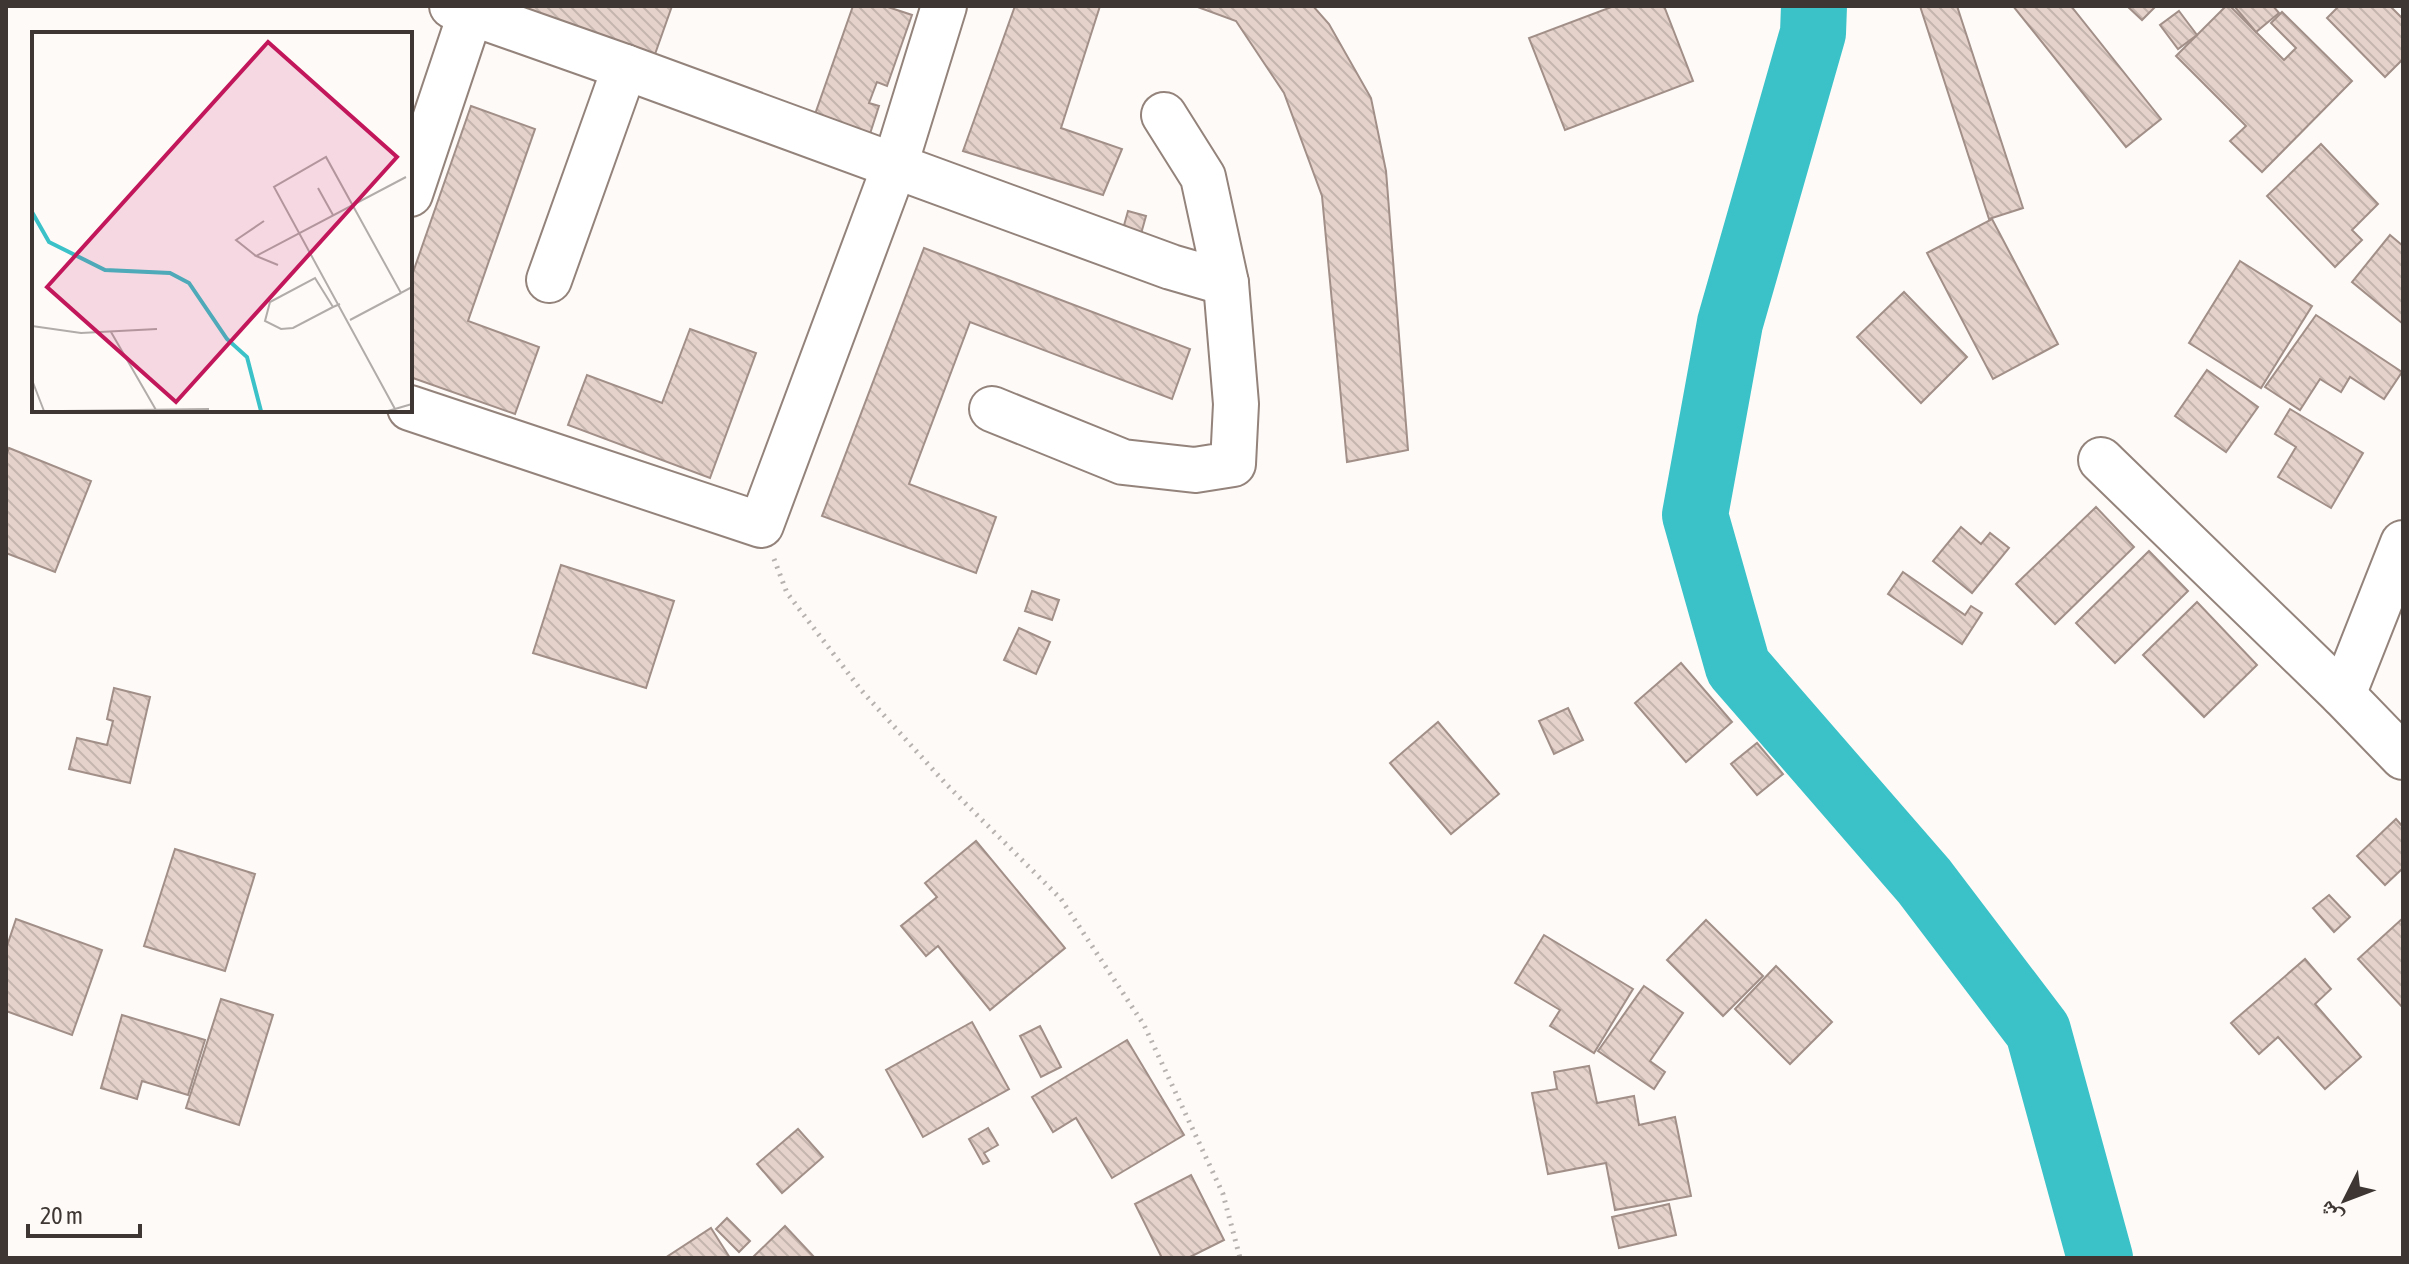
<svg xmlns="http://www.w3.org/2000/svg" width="2409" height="1264" viewBox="0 0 2409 1264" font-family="'Asap Condensed','Noto Naskh Arabic',sans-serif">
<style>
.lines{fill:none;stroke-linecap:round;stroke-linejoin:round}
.river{stroke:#3ac2c8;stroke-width:66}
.building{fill:url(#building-back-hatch);stroke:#a18f88;stroke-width:2}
.minor-casing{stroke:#93837b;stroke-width:48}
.path{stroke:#b7b2af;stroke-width:5;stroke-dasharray:2 6;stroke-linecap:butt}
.minor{stroke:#fff;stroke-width:44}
.inset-river{fill:none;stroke:#3ac2c8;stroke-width:4}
.inset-road{fill:none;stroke:#b1aca9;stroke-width:2}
.view{fill:#c2185b;fill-opacity:0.15;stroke:#c2185b;stroke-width:4}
.inset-edge{fill:none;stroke:#3d3632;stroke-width:4}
</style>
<defs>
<pattern id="building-back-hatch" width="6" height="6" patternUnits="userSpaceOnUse" patternTransform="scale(2)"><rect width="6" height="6" fill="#e5d2cb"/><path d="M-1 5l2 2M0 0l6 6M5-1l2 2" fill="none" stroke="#c5b5af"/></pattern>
</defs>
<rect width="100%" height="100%" fill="#fefaf8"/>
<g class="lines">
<polyline class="river" points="1814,6 1813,33 1730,323 1695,515 1738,667 1924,881 2038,1031 2100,1258"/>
</g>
<g class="building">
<polygon points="518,6 672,6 654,57"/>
<polygon points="853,6 885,6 912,15 887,86 877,82 869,103 879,106 868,140 813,120"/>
<polygon points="1015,6 1100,6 1061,128 1122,149 1103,195 963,151"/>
<polygon points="1195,6 1313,6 1329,24 1371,98 1386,171 1408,450 1347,462 1322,196 1284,93 1236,21"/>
<polygon points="1614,6 1664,6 1693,81 1565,130 1529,38"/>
<polygon points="1920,6 1957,6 2023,208 1989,219"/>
<polygon points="2013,6 2071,6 2161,119 2126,147"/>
<polygon points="2127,6 2156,6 2142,20"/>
<polygon points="2226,6 2230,6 2284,60 2296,48 2271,23 2282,12 2352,81 2262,172 2230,141 2246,126 2176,56"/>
<polygon points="2234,6 2273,6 2279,13 2256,32"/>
<polygon points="2339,6 2390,6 2403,19 2403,59 2385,77 2327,18"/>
<polygon points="2179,11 2197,35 2178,49 2160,25"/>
<polygon points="471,106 535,129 468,321 539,347 515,414 410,377 410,281"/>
<polygon points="2321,144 2378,204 2352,230 2362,240 2335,267 2267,196"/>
<polygon points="1128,211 1146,216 1139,241 1121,236"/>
<polygon points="1992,219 2058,344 1993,379 1927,253"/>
<polygon points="2390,235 2403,246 2403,324 2352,282"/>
<polygon points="924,248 1190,349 1172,399 970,322 909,484 996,517 976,573 822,516"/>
<polygon points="2240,261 2312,306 2261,388 2189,343"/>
<polygon points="1904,292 1967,357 1921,403 1857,337"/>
<polygon points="2316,315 2402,372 2384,399 2350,377 2341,392 2320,379 2300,410 2265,387"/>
<polygon points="690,329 756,353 710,478 568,425 587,375 662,403"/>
<polygon points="2207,370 2258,407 2226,452 2175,416"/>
<polygon points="2290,409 2363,453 2331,508 2278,477 2296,447 2275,434"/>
<polygon points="9,448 91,481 55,572 6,553 6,455"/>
<polygon points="2096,507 2134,547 2055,624 2016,584"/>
<polygon points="1961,527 1981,544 1990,533 2009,548 1972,593 1933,561"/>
<polygon points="2149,551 2188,591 2115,663 2076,623"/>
<polygon points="561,565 674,601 646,688 533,653"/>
<polygon points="1903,572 1965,615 1971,606 1982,613 1962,644 1888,594"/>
<polygon points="1032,591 1059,600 1052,620 1025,611"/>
<polygon points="2197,602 2257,665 2204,717 2143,655"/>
<polygon points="1019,628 1050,642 1036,674 1004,660"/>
<polygon points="1681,663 1732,722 1686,762 1635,703"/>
<polygon points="114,688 150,697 130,783 69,769 77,738 107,745 113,721 107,719"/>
<polygon points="1568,708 1583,740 1554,754 1539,721"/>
<polygon points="1438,722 1499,794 1451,834 1390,763"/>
<polygon points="1757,743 1783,774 1757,795 1731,764"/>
<polygon points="2396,819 2403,827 2403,868 2385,885 2357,856"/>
<polygon points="976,841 1065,948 990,1010 938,946 926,956 901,926 937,897 925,883"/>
<polygon points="175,849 255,874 225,971 144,946"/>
<polygon points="2329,895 2350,917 2334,932 2313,908"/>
<polygon points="2403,918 2403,1008 2358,959"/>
<polygon points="16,919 102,950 72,1035 6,1011 6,949"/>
<polygon points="1706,920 1763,976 1723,1016 1667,960"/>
<polygon points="1544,935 1633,989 1594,1053 1550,1026 1560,1010 1515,983"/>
<polygon points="2305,959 2331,989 2315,1004 2361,1057 2325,1089 2278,1037 2259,1054 2231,1023"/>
<polygon points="1776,966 1832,1022 1790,1064 1735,1009"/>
<polygon points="1644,986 1683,1013 1650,1061 1665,1072 1654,1089 1598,1051"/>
<polygon points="221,999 273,1015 239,1125 186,1108"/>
<polygon points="122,1015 205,1040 188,1095 142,1081 137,1099 101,1088"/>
<polygon points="972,1022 1009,1089 923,1137 886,1070"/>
<polygon points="1040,1026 1061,1067 1041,1077 1020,1036"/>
<polygon points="1127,1040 1184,1135 1112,1178 1076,1118 1053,1132 1032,1097"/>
<polygon points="1589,1066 1597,1103 1634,1096 1639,1125 1675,1117 1691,1196 1615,1210 1606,1163 1548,1174 1532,1093 1557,1089 1554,1072"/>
<polygon points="988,1128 998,1145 984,1153 989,1161 983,1164 969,1139"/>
<polygon points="798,1129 823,1157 782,1193 757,1164"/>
<polygon points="1191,1175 1224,1240 1188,1258 1162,1258 1135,1204"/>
<polygon points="1669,1204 1676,1235 1619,1248 1612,1217"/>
<polygon points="727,1218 750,1241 739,1252 716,1229"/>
<polygon points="785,1226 815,1258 752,1258"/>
<polygon points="711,1228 730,1258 665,1258"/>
</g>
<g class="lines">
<g class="minor-casing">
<g id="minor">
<polyline points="452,6 625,67 1171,267 1226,283 1203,177 1164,115"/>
<polyline points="410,194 473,6"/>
<polyline points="549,280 625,67"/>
<polyline points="410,408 761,525 895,165 944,6"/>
<polyline points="992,409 1123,462 1195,470 1233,464 1236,404 1226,283"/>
<polyline points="2101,460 2343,695 2403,757"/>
<polyline points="2343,695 2403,543"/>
</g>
</g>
<polyline class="path" points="774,559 787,593 861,690 946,784 1061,899 1144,1025 1223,1194 1240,1258"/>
<use href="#minor" class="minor"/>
</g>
<g transform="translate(32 32)">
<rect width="380" height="380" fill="#fefaf8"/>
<path class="inset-river" d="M0 180 17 210 73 238 138 241 157 251 195 307 215 325 229 379"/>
<path class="inset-road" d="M286 156 301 183M224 224 204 208 232 189M246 233 224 224 374 145M301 275 283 246 238 270 233 289 249 297 261 296 301 275 308 272M318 288 369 261M0 294 49 301 125 297M79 300 124 378M0 348 12 379M363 377 242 155 294 125 369 261 380 255M30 379 177 377M356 379 380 372"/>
<path class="view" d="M236 10 365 125 144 370 15 255Z"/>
<rect width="380" height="380" class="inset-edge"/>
</g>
<rect width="2409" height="1264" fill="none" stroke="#3d3632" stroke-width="16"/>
<g transform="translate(2345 1200) rotate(228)" stroke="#fefaf8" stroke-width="6" paint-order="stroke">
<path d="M0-6L14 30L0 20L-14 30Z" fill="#3d3632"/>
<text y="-12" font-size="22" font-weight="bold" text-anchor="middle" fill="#3d3632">ش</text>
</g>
<path d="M28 1224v12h112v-12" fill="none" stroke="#3d3632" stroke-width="4"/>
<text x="40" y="1224" font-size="24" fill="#3d3632" stroke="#fefaf8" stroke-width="6" paint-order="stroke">20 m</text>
</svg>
